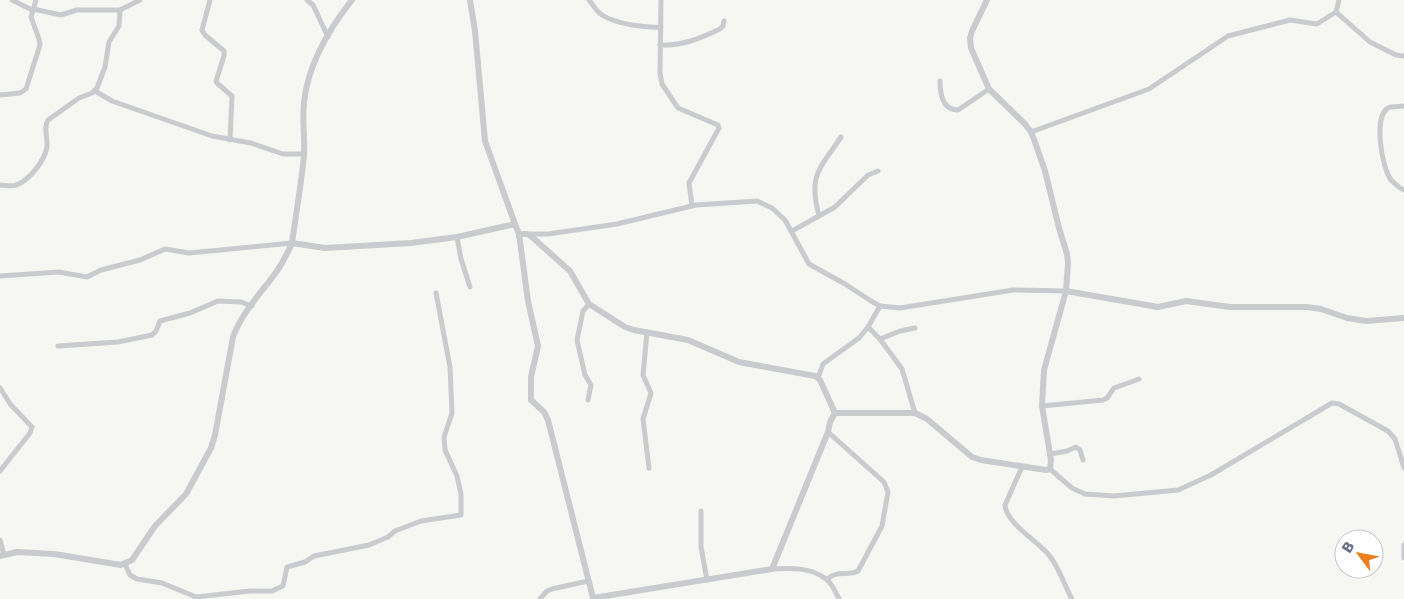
<svg xmlns="http://www.w3.org/2000/svg" width="1404" height="599" viewBox="0 0 1404 599" font-family="'DejaVu Sans',sans-serif">
<style>
.lines{fill:none;stroke-linecap:round;stroke-linejoin:round}
.minor{stroke:#c9cbcf;stroke-width:5}
.tertiary{stroke:#c9cbcf;stroke-width:6}
</style>
<rect width="100%" height="100%" fill="#f6f7f3"/>
<g class="lines">
<g class="minor">
<polyline points="12,0 32,10"/>
<polyline points="210,0 202,30 205,35 224,51 224,56 216,81 217,83 232,96 230,140"/>
<polyline points="307,0 313,5 328,37"/>
<path d="M589 0C593 5 597 12 602 15 616 24 645 28 661 27"/>
<polyline points="661,0 660,73 662,84 678,108 718,125 719,128 689,183 692,206"/>
<polyline points="33,9 61,15 77,10 120,10 140,0"/>
<polyline points="1336,12 1370,42 1396,55 1404,56"/>
<polyline points="1336,12 1339,0"/>
<path d="M660 45C683 46 701 38 720 29L723 26 724 21"/>
<path d="M940 81C940 93 942 110 958 110L989 89"/>
<polyline points="95,91 112,101 212,136 251,143 283,154 304,154"/>
<polyline points="0,95 20,93 26,89 40,45 39,39 31,17 36,0"/>
<path d="M1404 106C1400 107 1392 106 1388 108 1373 117 1382 168 1391 180 1395 184 1399 188 1404 190"/>
<polyline points="1031,132 1149,89 1228,36 1290,20 1317,24 1336,12"/>
<path d="M0 185C5 185 11 187 16 185 29 181 45 160 47 147 48 138 43 128 48 120L79 98 92 93 97 88 105 67 109 42 119 26 120 10"/>
<path d="M819 216C808 175 819 170 841 137"/>
<polyline points="792,231 835,207 868,175 878,171"/>
<polyline points="527,234 548,234 617,224 696,205 757,201 772,208 785,220 809,264 845,284 871,301 880,306 900,308 1013,290 1066,291"/>
<polyline points="457,237 461,259 470,287"/>
<polyline points="0,276 59,272 87,277 101,270 140,260 165,249 189,253 292,243"/>
<polyline points="868,327 880,339 902,369 915,413"/>
<polyline points="647,332 643,375 651,393 643,419 649,468"/>
<polyline points="880,339 900,331 915,328"/>
<polyline points="58,346 118,342 152,335 156,331 160,321 190,313 218,301 241,302 252,306"/>
<polyline points="818,378 823,364 859,338 868,327 880,306"/>
<polyline points="0,388 11,405 32,427 30,433 0,471"/>
<polyline points="588,400 591,385 585,375 577,340 583,311 589,304"/>
<polyline points="1042,406 1103,400 1107,398 1114,388 1139,379"/>
<polyline points="1050,454 1067,451 1076,447 1080,450 1083,460"/>
<path d="M1022 467 1005 505C1006 523 1037 541 1048 554 1059 566 1064 585 1072 599"/>
<polyline points="1050,469 1072,488 1085,494 1114,496 1178,490 1211,475 1332,403 1339,404 1388,431 1395,439 1404,468"/>
<polyline points="701,511 701,547 707,580"/>
<polyline points="0,540 4,555"/>
<polyline points="1404,545 1404,558"/>
<polyline points="125,564 130,575 137,579 162,583 196,597 250,591 272,591 283,586 287,567 305,562 314,556 369,545 388,537 395,531 421,521 461,515 461,494 457,476 445,450 444,437 452,413 450,367 436,293"/>
<path d="M772 569C790 568 811 567 826 579 832 583 836 593 839 599"/>
<path d="M827 579C840 569 846 577 858 571L882 526 888 492 884 482 828 432"/>
<polyline points="540,599 547,591 552,589 588,581"/>
</g>
<g class="tertiary">
<path d="M352 0C329 29 308 65 304 102 302 120 305 138 304 156 301 185 296 214 292 243L325 248 411 243 457 237 515 224 519 234 528 301 538 346 531 377V400L544 412 548 420 593 598 772 569 828 432 830 422 835 413H915L927 419 972 457 981 460 1046 470 1050 469 1051 460 1042 406 1044 370 1066 291 1158 307 1186 301 1230 307H1307L1321 309 1347 318 1366 321 1404 318"/>
<polyline points="470,0 475,31 485,141 515,224"/>
<polyline points="987,0 972,31 970,38 971,48 989,89 1025,124 1031,132 1035,142 1045,171 1059,228 1067,254 1068,263 1066,291"/>
<polyline points="519,234 527,234 532,237 570,271 589,304 625,327 634,330 688,340 739,362 815,376 820,380 835,413"/>
<path d="M0 556 17 552 54 554 121 565 132 560 155 526 186 494 211 448 215 435 233 337C242 312 262 292 277 271 283 262 288 252 292 243"/>
</g>
</g>
<g transform="translate(1359 554) rotate(302)"><circle r="24" fill="#ffffff" stroke="#c1c5cf"/>
<path d="M0-4L9 19L0 12L-9 19Z" fill="#ed7e1c"/>
<text y="-8" font-size="14" font-weight="bold" text-anchor="middle" fill="#646f86">B</text>
</g>
</svg>
